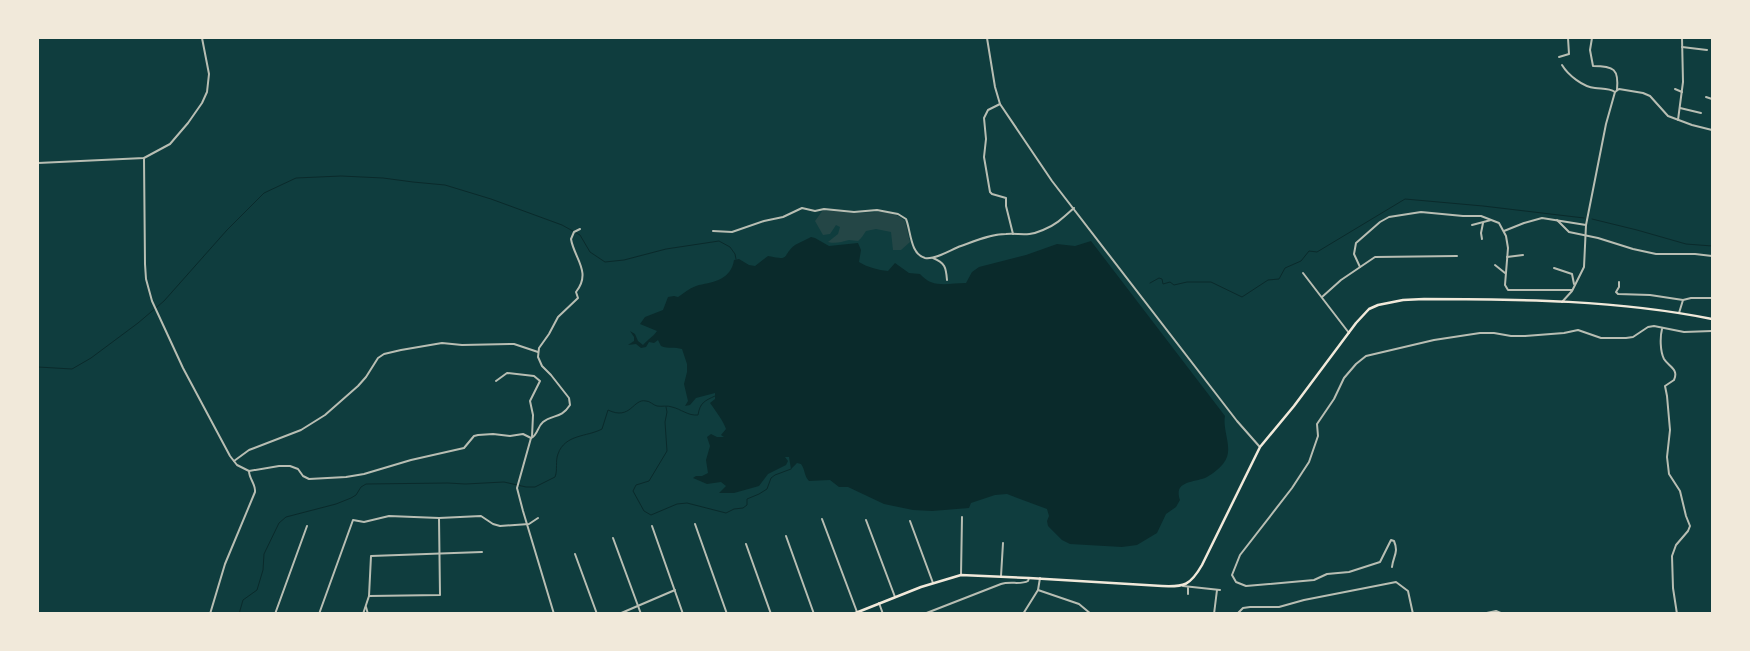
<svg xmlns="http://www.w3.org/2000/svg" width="1750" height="651" viewBox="0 0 1750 651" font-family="Spectral,serif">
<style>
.green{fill:#244646}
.water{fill:#0a2a2b}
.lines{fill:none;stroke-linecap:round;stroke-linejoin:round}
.stream{stroke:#0a2a2b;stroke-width:1}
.minor{stroke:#b8beb3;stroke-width:2}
.secondary{stroke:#f1e9da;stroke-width:2.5}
</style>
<rect width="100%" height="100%" fill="#0f3d3e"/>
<path class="green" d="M823 210C832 211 842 212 851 213 869 214 890 207 905 221L910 242 901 250H893L891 232 876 229 866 231C864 234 861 239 858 241 856 241 851 240 849 240 841 242 836 244 828 242L838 234 840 227 836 225 830 234 823 235 815 221Z"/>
<path class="water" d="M811 237 815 238 829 246 858 243 861 250 859 262C867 267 878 270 888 271L895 263 909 273 920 274C933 289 948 283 966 283L972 272 979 267 1026 255 1057 244 1075 246 1091 241 1225 416C1222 432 1235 450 1223 464 1219 469 1212 474 1207 477 1195 483 1173 480 1180 500L1176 507 1166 514 1157 533 1137 545 1122 547 1070 544 1062 540 1048 526 1047 521 1049 516 1047 509 1007 494 995 495 971 503 969 508 932 511 913 510 884 504 848 487H839L830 480 809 481C804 476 805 469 801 464L797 463 791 469 789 457H785L788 461 786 465 768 474 759 486 734 493H719L726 486 721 482 707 484 693 478 696 476H702L708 473 706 460 710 446 707 437 711 434 717 437H724L721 435 726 429C724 422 715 410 710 403L715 399V393L696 398 690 405 685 406 688 401 684 384 687 372V364L682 349C675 347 668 349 661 346L658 340 654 343 649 342 646 347 641 348 636 344 628 345 634 341V337L630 331 635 334 638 341 643 345C648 339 653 337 657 331L640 324 645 317 663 310 668 297 674 296 678 297C684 293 691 287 699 285 715 282 731 279 734 260L739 259 749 265 755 266 768 256C792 261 781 256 795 245 800 242 806 240 811 237Z"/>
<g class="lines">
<g class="stream">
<polyline points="1592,219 1637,230 1686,244 1712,246"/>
<polyline points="1150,283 1159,278 1162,279 1163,284 1170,282 1174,285 1187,282 1211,282 1242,297 1268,280 1279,279 1285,268 1301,261 1309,251 1317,252 1405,199 1483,206 1584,218"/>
<polyline points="38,367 72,369 91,358 138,323 164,301 227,230 264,193 296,178 341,176 383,178 413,182 445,185 491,199 562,225 580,235 590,252 605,262 624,260 666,249 719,241 730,247 735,254 736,259"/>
<polyline points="666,407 667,412 665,422 667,451 649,481 636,485 633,491 644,511 651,515 677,504 687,503 726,513 734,509 743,508 747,505 747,499 759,494 767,489 771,478 775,475 791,469"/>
<path d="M239 614 243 600 257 590 263 570 264 554 279 523 286 517 336 504 351 498 356 495 361 487 366 484 448 483 465 484 504 482 526 487H535L555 477C558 469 555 462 558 454 565 434 587 437 602 429L608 410C631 421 633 398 646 401 650 401 653 405 657 406 662 407 667 405 672 407 681 409 688 416 698 415 700 403 704 401 715 396"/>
</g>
<g class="minor">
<polyline points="987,38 995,87 1000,104 1052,181 1237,421 1259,446"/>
<path d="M1592 38 1590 50 1593 66C1614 66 1619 69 1617 90"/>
<polyline points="1708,38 1712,38"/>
<polyline points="1682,47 1707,50"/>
<polyline points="1559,57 1569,54 1568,38"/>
<path d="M1562 65C1568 75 1583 87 1595 88 1602 89 1609 88 1615 92"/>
<polyline points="1675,89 1682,92"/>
<polyline points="1706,97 1712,99"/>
<polyline points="1000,104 988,110 984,118 986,139 984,157 990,192 992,194 1006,198 1006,206 1013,234"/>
<polyline points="1680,108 1701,113"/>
<polyline points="1678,120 1683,82 1682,38"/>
<polyline points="144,158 145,264 146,279 152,301 183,368 230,456 237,465 249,471 279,466 290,466 298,469 303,476 309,479 346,477 364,474 411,460 464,448 474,436 478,435 493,434 510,436 523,434 531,438"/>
<polyline points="38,163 144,158 170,144 188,123 202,103 207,92 209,74 202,38"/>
<polyline points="1557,220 1569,232 1598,238 1633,249 1656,254 1695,254 1712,256"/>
<polyline points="1472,225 1491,220"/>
<path d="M713 231 732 232 764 221 783 217 802 208 815 211 824 209 854 212 877 210 898 214 906 219C911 231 910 254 925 258 935 260 952 249 961 246 975 241 991 234 1006 234 1021 233 1027 237 1043 230 1056 225 1064 217 1074 208"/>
<polyline points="1504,231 1524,223 1542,218 1586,225"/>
<polyline points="1482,239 1481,233 1483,223"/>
<polyline points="1507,257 1523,255"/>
<path d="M933 258C945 263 946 267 947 280"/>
<polyline points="1495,265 1505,273"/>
<polyline points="1360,267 1354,254 1356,243 1380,222 1389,217 1421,212 1463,216 1481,216 1499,223 1506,236 1508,248 1505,285 1508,290 1572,290"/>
<polyline points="1554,268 1572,274 1574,284"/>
<polyline points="1303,273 1349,333"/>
<polyline points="1619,282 1619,287 1616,292 1618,294 1650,295 1683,300"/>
<polyline points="1322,297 1341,280 1375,257 1457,256"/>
<polyline points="1562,302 1572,291 1584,267 1586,225 1606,124 1615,92 1619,89 1643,93 1650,96 1668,116 1692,125 1712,130"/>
<polyline points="1679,313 1683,300 1691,298 1712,298"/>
<path d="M1662 329C1660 337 1660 351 1664 359 1669 367 1679 369 1674 380L1665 386 1667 396 1670 430 1667 457 1669 474 1680 491 1686 516 1690 526 1688 531 1676 545 1672 556 1673 588 1677 614"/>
<polyline points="496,381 507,373 534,376 540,381 530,401 533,415 532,437"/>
<polyline points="234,461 249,450 301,430 325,415 358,386 366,377 378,358 384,354 401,350 442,343 462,345 514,344 538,352"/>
<polyline points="822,519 857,612"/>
<polyline points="866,520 895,597"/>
<polyline points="910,521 933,583"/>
<polyline points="695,524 727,614"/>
<polyline points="652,526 683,614"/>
<polyline points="786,536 814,614"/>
<polyline points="613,538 641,614"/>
<polyline points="746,544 771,614"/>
<polyline points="575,554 597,614"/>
<path d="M1392 567C1393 556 1399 553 1394 541L1391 540 1380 562 1349 572 1327 574 1314 580 1246 586 1236 582 1232 575 1240 555 1292 488 1309 462 1318 436 1317 424 1334 399 1344 378 1356 364 1366 356 1434 340 1480 333H1494L1511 336H1525L1564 333 1578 330 1601 338H1626L1633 337 1648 327 1654 326 1684 332 1712 331"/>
<polyline points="961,575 962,517"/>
<polyline points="1001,576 1003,543"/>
<polyline points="1183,586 1220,590"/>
<polyline points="1038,590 1079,604 1091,614"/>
<polyline points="1188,594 1188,588"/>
<polyline points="369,596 440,595 439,518"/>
<polyline points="879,603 883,614"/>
<polyline points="366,607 368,614"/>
<path d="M210 614 225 564 255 492C256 484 249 479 249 471"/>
<polyline points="275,614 307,526"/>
<polyline points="319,614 353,520 364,522 389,516 439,518 481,516 493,524 500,526 529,524 538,518"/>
<polyline points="363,614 369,596 371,556 482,552"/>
<path d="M554 614 523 511 517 488 531 438C538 435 537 427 543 422 553 414 561 419 570 405L569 398 551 375 542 366 538 357 539 348 549 334 558 317 578 298 576 292C592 272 574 258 571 239L574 232 580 229"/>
<polyline points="619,614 675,590"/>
<path d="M924 614 1001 584C1010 581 1021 585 1028 581L1029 578"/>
<polyline points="1023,614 1038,590 1040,578"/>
<polyline points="1214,614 1217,590"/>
<polyline points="1237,614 1243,608 1250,607 1279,607 1304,600 1396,582 1408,591 1413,614"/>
<polyline points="1482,614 1496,611 1503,614"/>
</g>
<path class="secondary" d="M853 614 921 587 961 575 1029 578 1162 586C1184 587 1190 586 1202 565L1260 447 1294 406 1356 323 1369 309 1378 305 1403 300 1424 299C1520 299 1618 300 1712 319"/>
</g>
<rect width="1750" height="651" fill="none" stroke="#f1e9da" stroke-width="78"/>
</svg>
